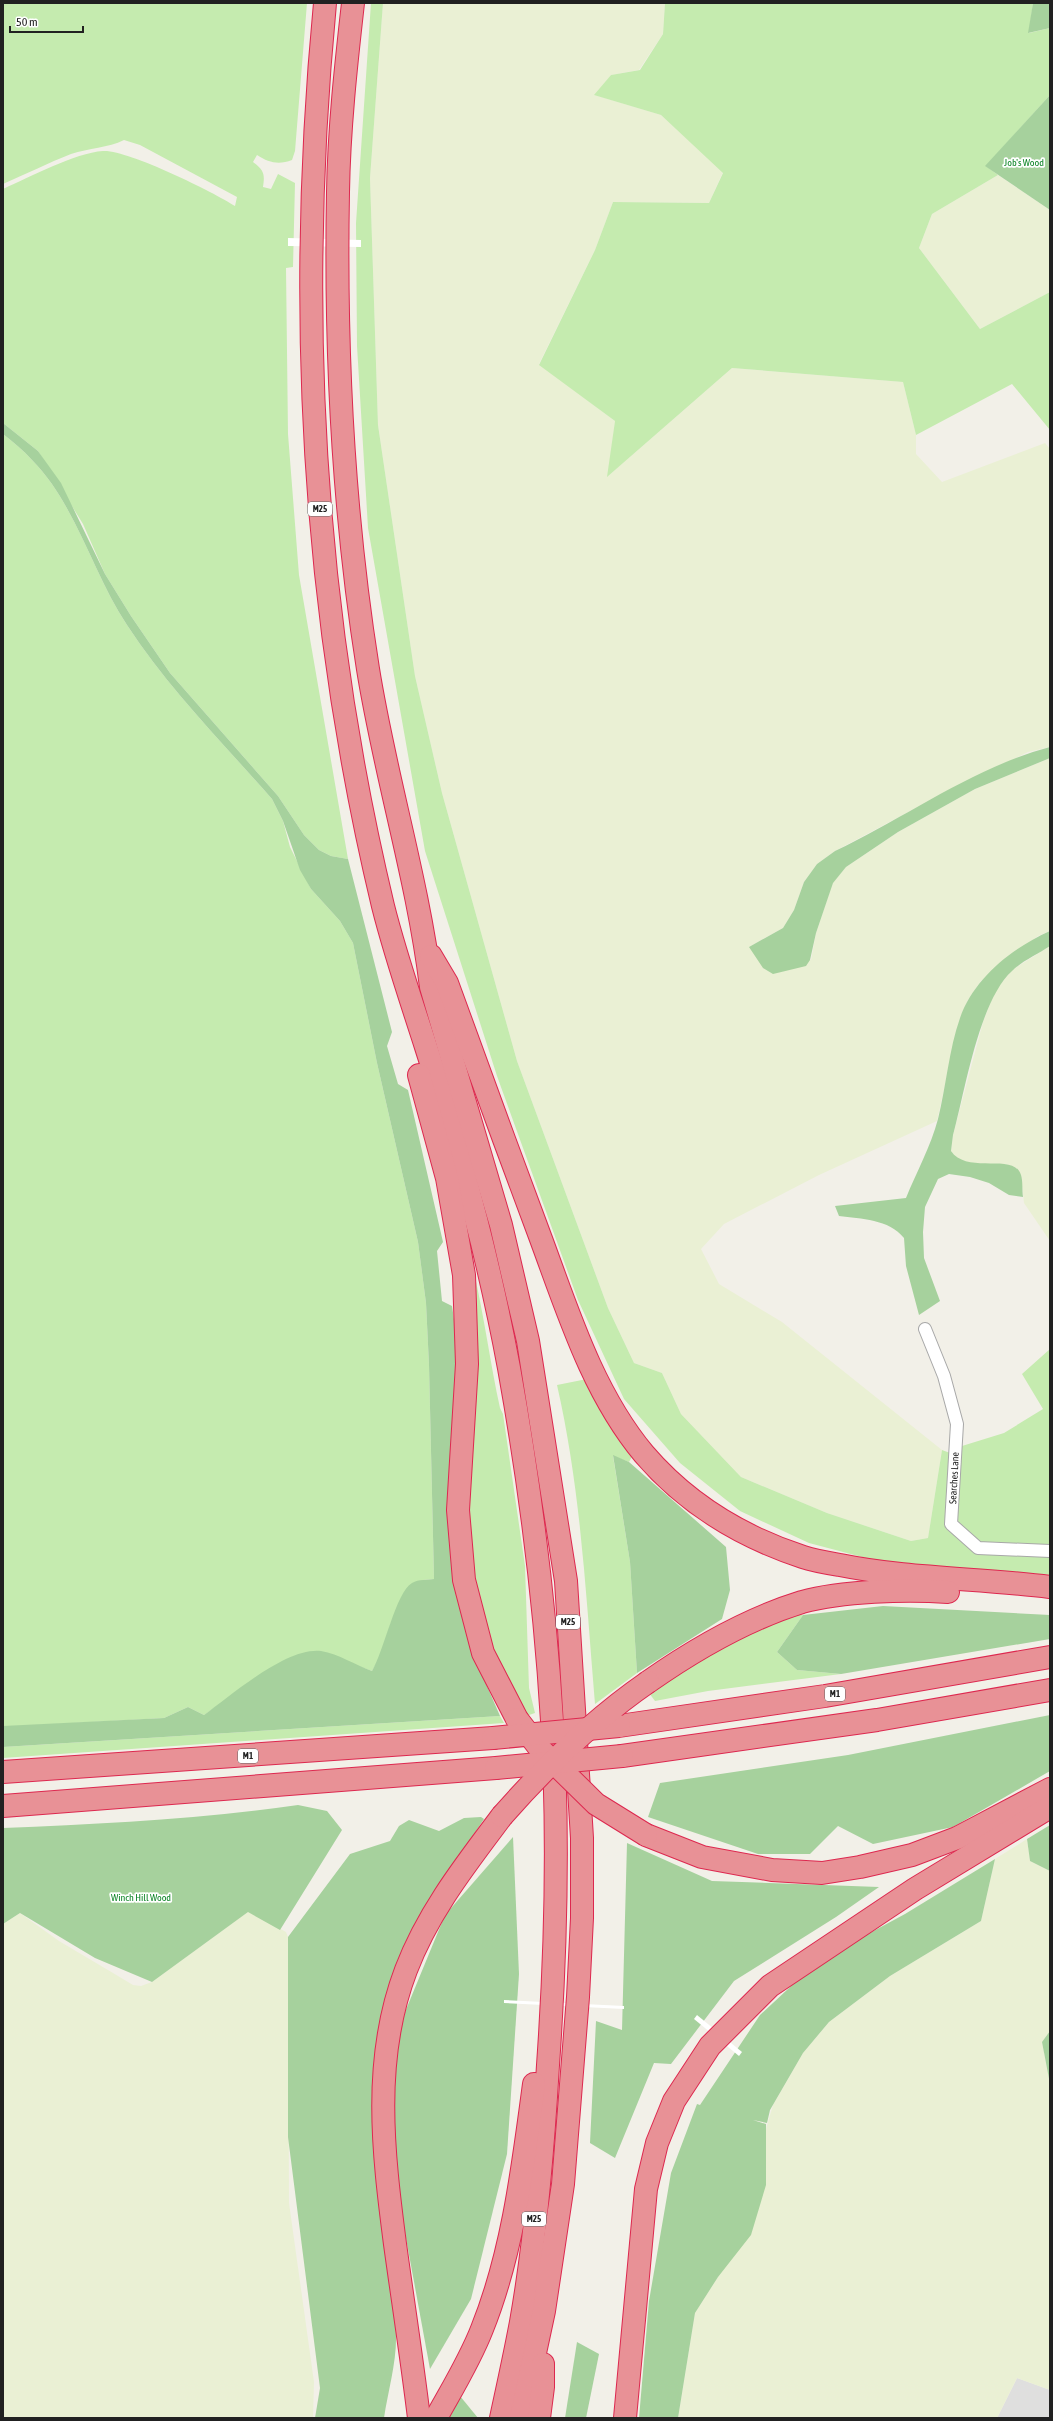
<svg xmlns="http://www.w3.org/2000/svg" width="1053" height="2421" viewBox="0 0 1053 2421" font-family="'Asap Condensed',sans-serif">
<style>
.residential{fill:#dfdfde}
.farmland{fill:#eaf0d4}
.grass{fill:#c5ebaf}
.forest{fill:#a6d19d}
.pier{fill:#fff}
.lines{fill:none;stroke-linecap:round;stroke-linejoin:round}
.minor-casing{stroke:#a8a8a8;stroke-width:14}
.motorway-casing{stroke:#dd284f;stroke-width:24}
.minor{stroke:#fff;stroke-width:12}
.motorway{stroke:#e89196;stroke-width:22}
.motorway-bridge-casing{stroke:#dd284f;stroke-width:24;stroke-linecap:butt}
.motorway-bridge{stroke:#e89196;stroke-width:22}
.labels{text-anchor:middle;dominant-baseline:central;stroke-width:3.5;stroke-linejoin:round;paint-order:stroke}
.shield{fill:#fff;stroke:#646464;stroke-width:1}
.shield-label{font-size:9px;font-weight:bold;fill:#212121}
.park-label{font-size:10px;fill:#0b8425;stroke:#fff}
.street-label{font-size:10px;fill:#212121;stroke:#fff}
</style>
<rect width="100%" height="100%" fill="#f2f0e8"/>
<polygon class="residential" points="1017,2378 1050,2390 1050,2418 997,2418"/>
<g class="farmland">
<polygon points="383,3 665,3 663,34 639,70 611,75 595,95 661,115 723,172 709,203 613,202 595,250 539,364 615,421 608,476 732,368 903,382 916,435 916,454 942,482 1045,443 1050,449 1050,747 1028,752 916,808 835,851 817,864 804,882 794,910 783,928 749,947 811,960 816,933 833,882 846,867 898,832 975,789 1050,758 1050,931 1038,936 981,981 968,1000 960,1018 937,1121 819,1175 724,1224 701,1249 719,1284 782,1322 942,1450 928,1538 911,1541 827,1513 741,1477 681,1414 662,1373 634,1363 608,1308 517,1061 442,793 415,676 378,425 370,178"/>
<polygon points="998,175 1050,210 1050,292 980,329 919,248 932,214"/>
<polygon points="1050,946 1050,1241 1024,1203 1021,1176 1008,1165 967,1163 955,1157 951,1151 953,1135 983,1022 995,991 1012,970"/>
<polygon points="1027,1839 1030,1861 1050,1871 1050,2031 1042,2042 1050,2084 1050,2390 1017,2378 997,2418 678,2418 695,2313 718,2277 766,2185 766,2129 773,2105 803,2053 829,2022 890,1976 981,1921 995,1859"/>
<polygon points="249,1911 286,1932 288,1937 289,2203 314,2382 313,2418 3,2417 3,1924 20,1913 59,1941 113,1973 133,1985 141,1986 152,1982"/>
</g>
<g class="grass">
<path d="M3 3H307L295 151 292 160C279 165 269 163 257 155L253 162C264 170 265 174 263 187L271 189 278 174 295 183 293 267 286 268 288 434 299 575 348 859 331 856 319 850 304 835 278 796 170 673 131 616 105 574 83 524 38 451 3 423V189C30 177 75 153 103 151 126 149 214 192 235 206L237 197 140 145 124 140C108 148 89 148 71 154 48 163 26 174 3 184Z"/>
<polygon points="371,3 383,3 370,178 378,425 415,676 442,793 517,1061 608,1308 634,1363 662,1373 681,1414 741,1477 827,1513 911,1541 928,1538 942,1450 961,1457 962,1446 1004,1433 1043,1409 1022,1374 1050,1349 1050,1575 881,1562 809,1543 740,1511 680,1463 624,1399 578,1300 497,1076 425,851 368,528 357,346 356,223"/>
<polygon points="665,3 1033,3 1029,33 1050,28 1050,95 986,166 998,175 932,214 919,248 980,329 1050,292 1050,430 1012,384 916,435 903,382 732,368 607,477 615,421 539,365 595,250 613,202 709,203 723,173 661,115 594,95 611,75 640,70 663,34"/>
<path d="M3 434C13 442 23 450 32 460 75 503 93 574 127 625 168 688 222 742 272 799L283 821 290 847 311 889 340 921 353 943 377 1063 418 1242 426 1303 429 1365 434 1579 423 1580 391 1623 379 1659 372 1671 358 1666 287 1659 204 1715 188 1707 164 1718 3 1727Z"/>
<path d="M473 1268C484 1315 490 1362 500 1408L503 1414 525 1566 529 1688 535 1713 526 1716 490 1646 476 1602 468 1513Z"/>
<path d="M587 1379 634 1453 629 1462 613 1456 630 1562 637 1673 595 1704C586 1597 581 1490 557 1385Z"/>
<polygon points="797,1614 803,1615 777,1652 797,1670 841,1674 708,1691 655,1701 649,1693 746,1633"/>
<polygon points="500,1716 504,1723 3,1758 3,1747"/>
</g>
<g class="forest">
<polygon points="1033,3 1050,3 1050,28 1028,33"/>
<polygon points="1050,95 1050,210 985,166"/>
<path d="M3 423 38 451 61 483 105 574 131 616 170 673 278 796 304 835 319 850 331 856 348 859 392 1032 387 1046 398 1084 408 1090 443 1242 437 1251 442 1301 452 1306 458 1346 454 1580 463 1621 477 1663 500 1716 3 1747V1726L164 1718 188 1707 204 1715C232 1695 286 1647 321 1651 339 1654 355 1665 372 1671 384 1651 396 1592 412 1583 419 1579 427 1580 434 1579L429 1365 426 1303 418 1242 377 1063 353 943 340 921 311 889 300 870 283 821 272 799C222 742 168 688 127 625 93 574 75 503 32 460 23 450 13 442 3 434Z"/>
<path d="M1050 747V758L975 789 898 832 846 867 833 883 816 933 810 960 806 966 773 974 763 968 749 947 783 928 794 910 804 882 817 864 835 851C905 818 974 767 1050 747Z"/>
<path d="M1050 931V946C1038 954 1022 961 1012 971 979 1001 965 1091 953 1135L951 1151C967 1175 1014 1152 1021 1175 1023 1181 1022 1190 1023 1197L1009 1195 989 1183 970 1177 949 1174 938 1179 925 1207 923 1232 924 1258 940 1301 919 1315 906 1266 904 1238C889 1219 861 1219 839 1216L835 1206 906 1198C916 1173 931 1146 938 1119 946 1087 949 1049 960 1018 974 978 1012 948 1050 931Z"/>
<polygon points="613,1455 629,1462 726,1547 730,1590 722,1619 637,1673 630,1562"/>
<polygon points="883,1606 1050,1615 1050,1639 841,1674 797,1670 777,1652 803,1615"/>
<polygon points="1050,1715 1050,1771 953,1827 873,1844 838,1826 810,1854 758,1854 648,1817 660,1783 848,1755"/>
<path d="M298 1805 327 1811 342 1830 280 1930 248 1912 152 1982 95 1958 20 1913 3 1924V1828C102 1824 200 1819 298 1805Z"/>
<path d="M481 1817 484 1819 470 1840 472 1842 374 2071C367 2160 392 2246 396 2334 397 2361 388 2391 384 2418H315L320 2388 288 2137V1937L350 1854 390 1841 399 1826 409 1820 439 1831 464 1818Z"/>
<polygon points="1050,1825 1050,1871 1030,1861 1027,1839"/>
<polygon points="513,1837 519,1974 507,2154 471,2299 430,2369 399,2200 391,2097 398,2045 405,2012 445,1915"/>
<polygon points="627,1843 712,1881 879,1887 836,1917 734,1981 671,2064 654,2063 615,2158 590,2143 596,2021 622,2030"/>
<polygon points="995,1859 981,1921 890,1976 829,2022 803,2053 770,2110 767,2123 753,2120 766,2124 766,2185 751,2235 718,2277 695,2313 678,2418 639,2418 649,2301 671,2173 697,2104 700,2105 760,2015 818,1961 905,1914"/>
<polygon points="1050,2031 1050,2084 1042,2042"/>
<polygon points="577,2342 599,2354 586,2418 565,2418"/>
<polygon points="460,2396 478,2418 444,2418"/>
</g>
<g class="pier">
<polygon points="288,238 361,240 361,247 288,246"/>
<polygon points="504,2000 624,2006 624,2009 504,2003"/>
<polygon points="697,2015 742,2052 739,2056 694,2019"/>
</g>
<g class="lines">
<g class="minor-casing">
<polyline id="minor" points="925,1329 944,1376 957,1424 951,1524 978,1548 1050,1551"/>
</g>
<g class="motorway-casing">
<g id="motorway">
<path d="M325 3C296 306 312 610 383 906 395 954 411 1000 426 1047 460 1152 489 1260 509 1368 530 1485 545 1603 552 1721 559 1836 556 1951 548 2065 543 2151 536 2237 521 2322 515 2354 508 2386 501 2418"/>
<path d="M353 3C346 65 339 129 338 192 335 352 343 512 368 669 385 776 418 880 431 987L501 1225 528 1341 566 1581 582 1838V1918L578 1997 563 2184 544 2311 521 2418"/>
<path d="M431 956 447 983C478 1068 509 1154 541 1239 568 1312 593 1393 644 1454 686 1503 742 1537 803 1557 815 1561 828 1563 840 1565 909 1579 980 1578 1050 1587"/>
<polyline points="419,1075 447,1178 464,1275 467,1364 458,1510 464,1580 483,1653 517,1719"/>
<path d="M648 1682C695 1649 747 1619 802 1602 842 1591 906 1589 948 1592"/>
<polyline points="619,1726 825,1696 1050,1657"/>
<polyline points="622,1756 877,1720 1050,1690"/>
<polyline points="3,1772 493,1738"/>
<polyline points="3,1806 496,1768"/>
<polyline points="646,1835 702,1857 772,1870 822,1873 860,1867 912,1855 957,1838 1050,1789"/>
<path d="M419 2418C412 2360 403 2302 395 2244 383 2152 372 2059 406 1970 428 1912 466 1864 502 1816"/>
<path d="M436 2418C452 2389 470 2360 482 2329 513 2252 523 2166 534 2084"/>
<polyline points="539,2418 543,2387 543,2364"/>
<polyline points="625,2418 646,2189 657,2143 674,2101 710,2046 770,1986 915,1889 1050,1807"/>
</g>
</g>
<use href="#minor" class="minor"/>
<use href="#motorway" class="motorway"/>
<g class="motorway-bridge-casing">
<g id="motorway-bridge">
<polyline points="517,1719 541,1750 596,1804 646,1835"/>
<polyline points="493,1738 619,1726"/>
<polyline points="496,1768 622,1756"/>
<path d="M502 1816C546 1766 593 1720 648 1682"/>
</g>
</g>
<use href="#motorway-bridge" class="motorway-bridge"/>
</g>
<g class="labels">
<g class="shield">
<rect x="308" y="502" width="24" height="14" rx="3"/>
<rect x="556" y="1615" width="24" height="14" rx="3"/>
<rect x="825" y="1687" width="20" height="14" rx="3"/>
<rect x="238" y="1749" width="20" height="14" rx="3"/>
<rect x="522" y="2212" width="24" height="14" rx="3"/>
</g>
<g class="shield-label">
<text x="320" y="509">M25</text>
<text x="568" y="1622">M25</text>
<text x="835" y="1694">M1</text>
<text x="248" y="1756">M1</text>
<text x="534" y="2219">M25</text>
</g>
<g class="park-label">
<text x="1024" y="162">Job's Wood</text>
<text x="141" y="1897">Winch Hill Wood</text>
</g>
<g class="street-label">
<text transform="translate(954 1478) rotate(-87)">Searches Lane</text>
</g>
</g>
<rect width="1053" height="2421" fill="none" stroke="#212121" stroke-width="8"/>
<path d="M10 26v6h73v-6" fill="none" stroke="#212121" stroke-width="2"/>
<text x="16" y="26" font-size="12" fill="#212121" stroke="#ffffff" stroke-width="3" paint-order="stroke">50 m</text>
</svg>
